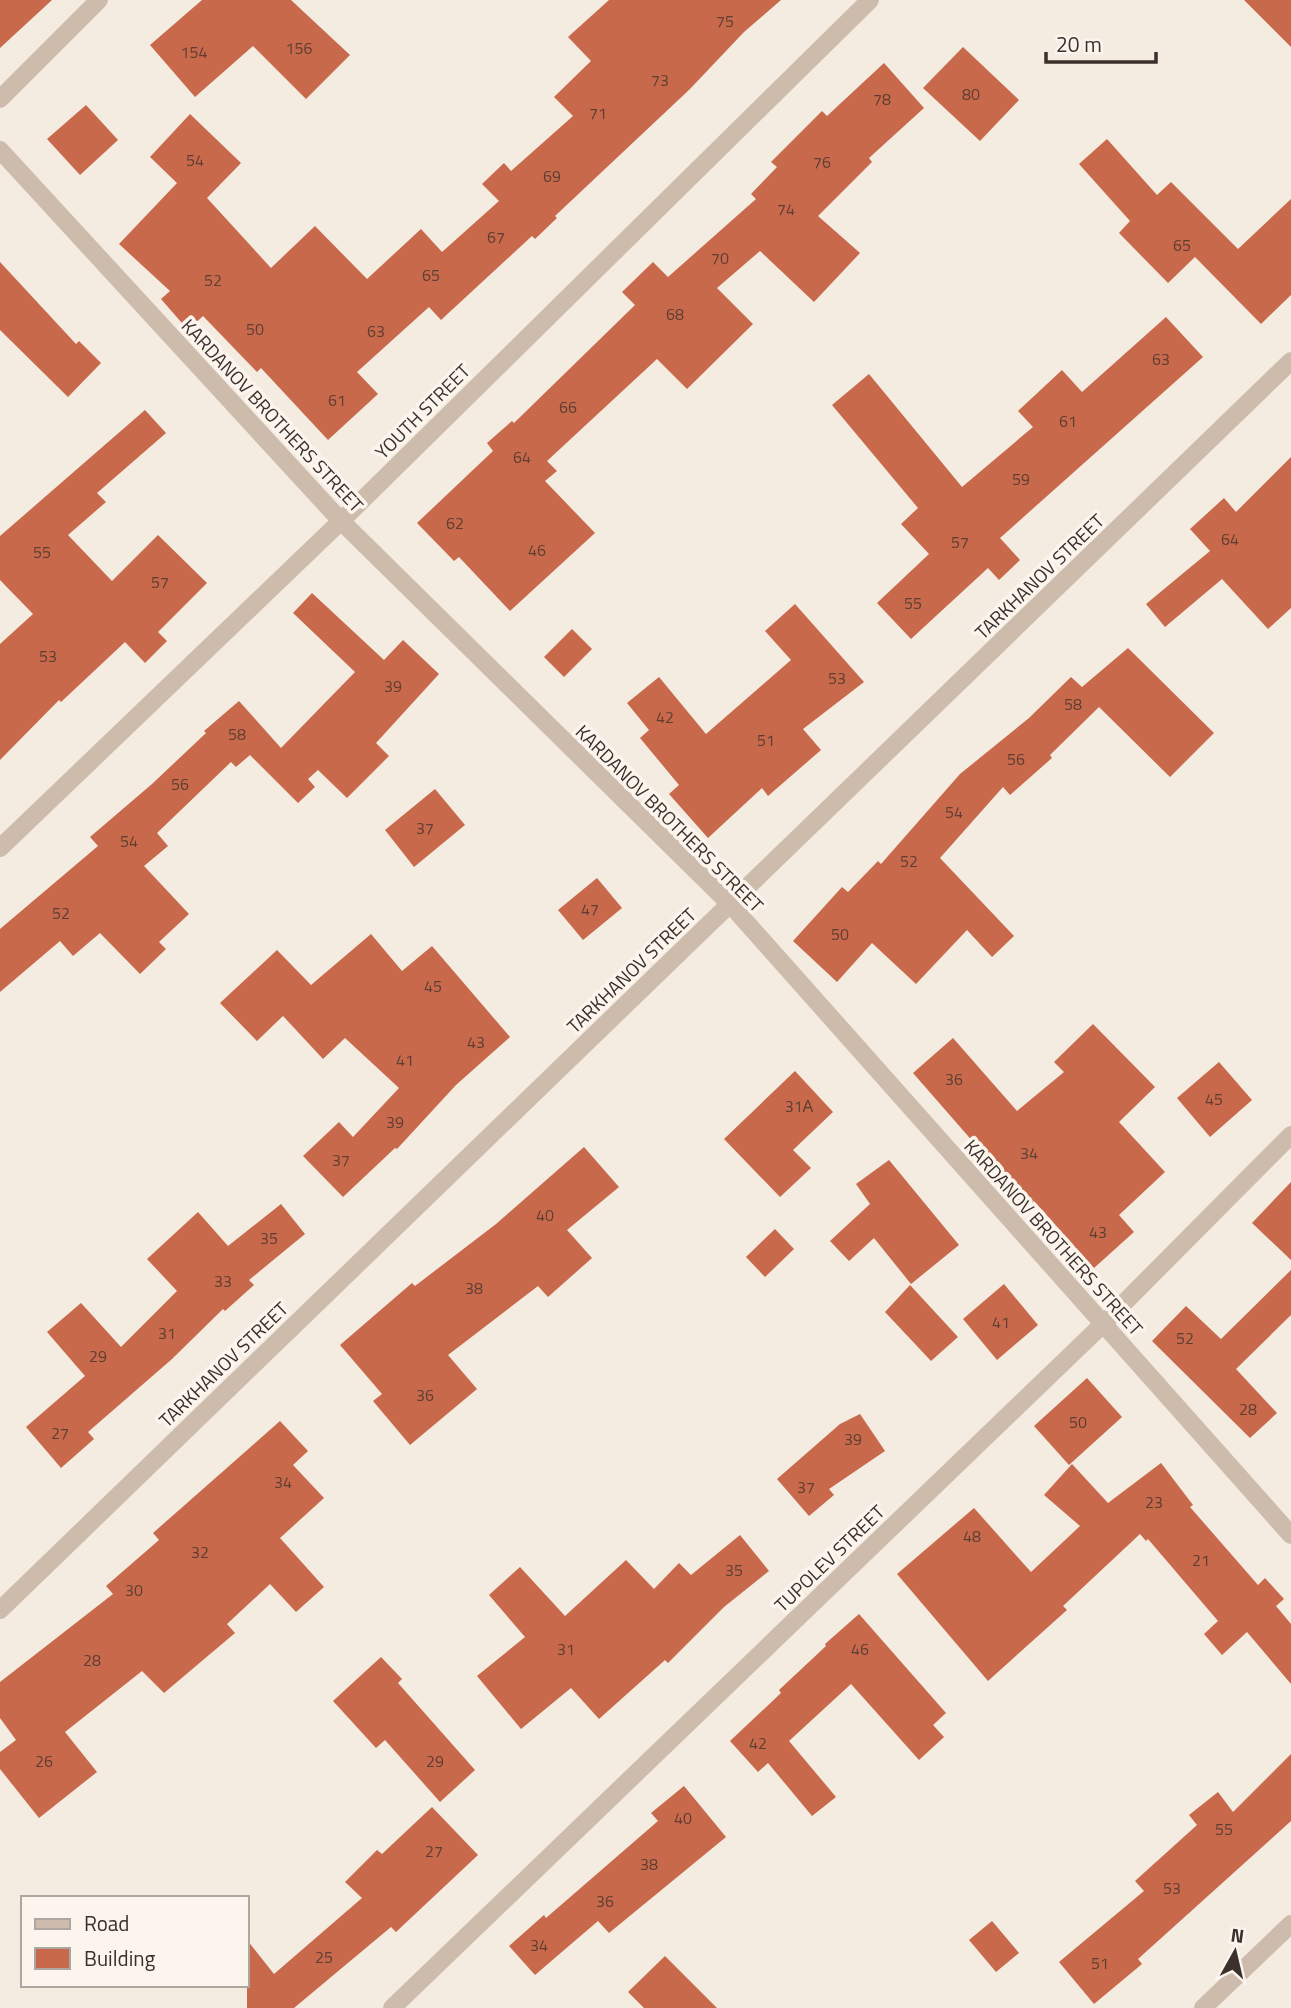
<svg xmlns="http://www.w3.org/2000/svg" width="1291" height="2008" viewBox="0 0 1291 2008" font-family="'Titillium Web',sans-serif">
<style>
.building{fill:#c8694b}
.lines{fill:none;stroke-linecap:round;stroke-linejoin:round}
.minor{stroke:#cdbbac;stroke-width:18}
.tertiary{stroke:#cdbbac;stroke-width:18}
.labels{text-anchor:middle;dominant-baseline:central;stroke-width:7;stroke-linejoin:round;paint-order:stroke}
.number-label{font-size:16px;fill:#5e3e33}
.street-label{font-size:19px;fill:#3b302b;stroke:#fbf5ee}
</style>
<rect width="100%" height="100%" fill="#f4ebe1"/>
<g class="building">
<polygon points="0,0 52,0 0,48"/>
<polygon points="202,0 291,0 350,55 306,99 253,46 195,97 150,45"/>
<polygon points="609,0 781,0 744,32 690,89 555,216 557,218 535,239 532,236 441,320 429,307 357,372 378,394 328,440 261,368 257,372 203,316 188,330 161,299 170,291 119,244 177,183 150,157 190,114 241,163 207,198 271,268 315,226 367,279 421,229 442,252 499,201 482,184 504,163 511,171 573,116 554,97 591,61 568,37"/>
<polygon points="1244,0 1291,0 1291,47"/>
<polygon points="963,47 1019,100 980,141 923,88"/>
<polygon points="884,63 924,108 869,158 872,162 818,216 860,253 814,302 760,251 717,288 753,324 687,389 657,359 547,461 557,471 545,481 595,533 510,611 459,557 454,561 417,523 493,451 487,443 512,421 514,423 635,305 622,292 653,262 668,277 756,199 751,194 777,167 771,162 822,111 827,116"/>
<polygon points="86,105 118,140 80,175 47,139"/>
<polygon points="1107,139 1157,195 1171,182 1238,249 1291,199 1291,295 1261,324 1195,257 1168,283 1119,233 1130,221 1079,164"/>
<polygon points="0,262 76,344 79,341 101,363 68,397 0,330"/>
<polygon points="1166,317 1203,357 1000,538 1020,560 999,580 988,568 911,639 877,603 929,554 901,524 918,508 832,405 869,374 962,487 1033,427 1018,411 1062,370 1082,392"/>
<polygon points="145,410 166,433 97,493 106,502 68,535 112,581 158,535 207,583 158,632 167,641 145,663 125,642 61,702 59,700 0,760 0,644 33,614 0,580 0,536"/>
<polygon points="1291,457 1291,608 1268,629 1222,579 1165,627 1146,604 1210,551 1190,529 1224,498 1236,512"/>
<polygon points="312,593 384,660 403,640 439,674 376,743 389,756 347,798 318,770 308,779 315,787 298,803 250,755 236,767 231,762 157,833 168,846 144,866 189,914 159,942 166,949 140,974 100,933 73,956 60,941 0,992 0,929 98,846 90,837 152,784 206,733 204,731 239,701 281,748 355,672 293,613"/>
<polygon points="795,604 864,682 803,729 821,750 768,796 762,788 708,838 669,794 679,785 640,738 649,730 627,703 659,677 706,734 791,660 765,631"/>
<polygon points="572,629 592,649 564,677 544,657"/>
<polygon points="1128,648 1214,733 1170,777 1099,707 1050,755 1052,758 1010,795 1003,787 940,858 1014,936 992,957 967,930 916,984 872,943 837,982 793,941 842,887 848,892 878,861 881,864 960,774 1029,718 1071,677 1082,687"/>
<polygon points="435,789 465,825 414,867 385,830"/>
<polygon points="597,878 622,908 583,940 558,910"/>
<polygon points="371,934 402,971 432,946 510,1037 456,1085 397,1149 395,1148 343,1197 303,1156 339,1122 353,1137 399,1088 345,1038 323,1059 283,1016 257,1041 220,1003 277,950 311,985"/>
<polygon points="1093,1024 1155,1087 1119,1122 1165,1172 1119,1215 1134,1232 1094,1268 1034,1201 1025,1209 973,1146 975,1144 913,1073 953,1038 1017,1111 1064,1072 1054,1062"/>
<polygon points="1219,1062 1252,1100 1210,1137 1177,1098"/>
<polygon points="795,1071 833,1112 793,1150 811,1168 780,1197 724,1139"/>
<polygon points="584,1147 619,1187 567,1230 592,1258 548,1297 538,1286 448,1355 477,1389 410,1445 373,1401 382,1394 340,1345 412,1283 415,1286 496,1224"/>
<polygon points="889,1160 959,1245 911,1284 874,1238 849,1261 830,1241 870,1204 856,1184"/>
<polygon points="1291,1182 1291,1260 1252,1223"/>
<polygon points="281,1204 305,1234 249,1280 254,1285 225,1311 223,1309 172,1359 88,1432 94,1439 61,1468 26,1427 85,1376 47,1332 81,1303 121,1347 177,1291 147,1259 198,1212 228,1246"/>
<polygon points="775,1229 794,1249 765,1277 746,1257"/>
<polygon points="1291,1270 1291,1315 1236,1369 1277,1413 1250,1438 1152,1341 1186,1306 1221,1339"/>
<polygon points="1004,1284 1038,1325 997,1360 963,1319"/>
<polygon points="910,1285 958,1337 931,1361 885,1312"/>
<polygon points="1087,1378 1122,1417 1069,1465 1034,1426"/>
<polygon points="860,1414 885,1451 829,1489 834,1495 809,1516 777,1479 840,1424"/>
<polygon points="280,1421 308,1451 293,1465 324,1498 280,1538 324,1587 296,1612 270,1584 227,1624 235,1633 164,1693 142,1671 65,1732 97,1772 39,1818 0,1769 0,1752 16,1740 0,1718 0,1682 113,1594 106,1586 159,1540 153,1533"/>
<polygon points="1161,1463 1193,1505 1190,1507 1258,1585 1265,1578 1284,1599 1276,1606 1291,1624 1291,1684 1247,1632 1222,1655 1204,1634 1218,1621 1148,1539 1146,1541 1140,1534 1063,1606 1067,1610 988,1681 897,1574 974,1508 1031,1572 1080,1526 1044,1495 1072,1464 1108,1503"/>
<polygon points="740,1535 769,1571 724,1607 668,1663 665,1660 599,1719 571,1688 521,1729 477,1676 525,1637 489,1595 520,1567 565,1616 626,1560 654,1589 679,1563 691,1575"/>
<polygon points="859,1614 946,1713 933,1725 944,1737 919,1760 851,1684 789,1741 836,1797 812,1816 768,1763 758,1772 730,1741 781,1693 779,1690 826,1646 825,1644"/>
<polygon points="381,1657 402,1679 398,1683 475,1770 440,1802 385,1740 376,1748 333,1701"/>
<polygon points="1291,1754 1291,1821 1138,1959 1142,1964 1094,2004 1059,1962 1144,1891 1135,1881 1197,1825 1189,1815 1218,1792 1233,1812"/>
<polygon points="684,1786 726,1837 609,1933 598,1921 535,1975 509,1946 544,1915 546,1918 658,1821 651,1813"/>
<polygon points="432,1807 478,1855 396,1932 391,1927 294,2008 247,2008 247,1940 274,1974 362,1898 345,1882 377,1850 382,1854"/>
<polygon points="992,1921 1019,1953 996,1972 969,1940"/>
<polygon points="665,1956 717,2008 644,2008 628,1992"/>
</g>
<g class="lines">
<g class="minor">
<polyline points="0,99 99,0"/>
<polyline points="0,150 341,521 730,904 1291,1535"/>
<polyline points="0,848 341,521 870,0"/>
<polyline points="0,1610 1291,361"/>
<polyline points="392,2008 1103,1324 1291,1135"/>
</g>
<polyline class="tertiary" points="1203,2008 1291,1924"/>
</g>
<g class="labels">
<g class="number-label">
<text x="725" y="21">75</text>
<text x="299" y="48">156</text>
<text x="194" y="52">154</text>
<text x="660" y="80">73</text>
<text x="971" y="94">80</text>
<text x="882" y="99">78</text>
<text x="598" y="113">71</text>
<text x="195" y="160">54</text>
<text x="822" y="162">76</text>
<text x="552" y="176">69</text>
<text x="786" y="209">74</text>
<text x="496" y="237">67</text>
<text x="1182" y="245">65</text>
<text x="720" y="258">70</text>
<text x="431" y="275">65</text>
<text x="213" y="280">52</text>
<text x="675" y="314">68</text>
<text x="255" y="329">50</text>
<text x="376" y="331">63</text>
<text x="1161" y="359">63</text>
<text x="337" y="400">61</text>
<text x="568" y="407">66</text>
<text x="1068" y="421">61</text>
<text x="522" y="457">64</text>
<text x="1021" y="479">59</text>
<text x="455" y="523">62</text>
<text x="1230" y="539">64</text>
<text x="960" y="542">57</text>
<text x="537" y="550">46</text>
<text x="42" y="552">55</text>
<text x="160" y="582">57</text>
<text x="913" y="603">55</text>
<text x="48" y="656">53</text>
<text x="837" y="678">53</text>
<text x="393" y="686">39</text>
<text x="1073" y="704">58</text>
<text x="665" y="717">42</text>
<text x="237" y="734">58</text>
<text x="766" y="740">51</text>
<text x="1016" y="759">56</text>
<text x="180" y="784">56</text>
<text x="954" y="812">54</text>
<text x="425" y="828">37</text>
<text x="129" y="841">54</text>
<text x="909" y="861">52</text>
<text x="590" y="909">47</text>
<text x="61" y="913">52</text>
<text x="840" y="934">50</text>
<text x="433" y="986">45</text>
<text x="476" y="1042">43</text>
<text x="405" y="1060">41</text>
<text x="954" y="1079">36</text>
<text x="1214" y="1099">45</text>
<text x="799" y="1106">31А</text>
<text x="395" y="1122">39</text>
<text x="1029" y="1153">34</text>
<text x="341" y="1160">37</text>
<text x="545" y="1215">40</text>
<text x="1098" y="1232">43</text>
<text x="269" y="1238">35</text>
<text x="223" y="1281">33</text>
<text x="474" y="1288">38</text>
<text x="1001" y="1322">41</text>
<text x="167" y="1333">31</text>
<text x="1185" y="1338">52</text>
<text x="98" y="1356">29</text>
<text x="425" y="1395">36</text>
<text x="1248" y="1409">28</text>
<text x="1078" y="1422">50</text>
<text x="60" y="1433">27</text>
<text x="853" y="1439">39</text>
<text x="283" y="1482">34</text>
<text x="806" y="1487">37</text>
<text x="1154" y="1502">23</text>
<text x="972" y="1536">48</text>
<text x="200" y="1552">32</text>
<text x="1201" y="1560">21</text>
<text x="734" y="1570">35</text>
<text x="134" y="1590">30</text>
<text x="566" y="1649">31</text>
<text x="860" y="1649">46</text>
<text x="92" y="1660">28</text>
<text x="758" y="1743">42</text>
<text x="44" y="1761">26</text>
<text x="435" y="1761">29</text>
<text x="683" y="1818">40</text>
<text x="1224" y="1829">55</text>
<text x="434" y="1851">27</text>
<text x="649" y="1864">38</text>
<text x="1172" y="1888">53</text>
<text x="605" y="1901">36</text>
<text x="539" y="1945">34</text>
<text x="324" y="1957">25</text>
<text x="1100" y="1963">51</text>
</g>
<g class="street-label">
<text transform="translate(422 411) rotate(-45)">YOUTH STREET</text>
<text transform="translate(273 415) rotate(47)">KARDANOV BROTHERS STREET</text>
<text transform="translate(1039 576) rotate(-44)">TARKHANOV STREET</text>
<text transform="translate(670 818) rotate(45)">KARDANOV BROTHERS STREET</text>
<text transform="translate(631 970) rotate(-44)">TARKHANOV STREET</text>
<text transform="translate(1054 1237) rotate(48)">KARDANOV BROTHERS STREET</text>
<text transform="translate(223 1364) rotate(-44)">TARKHANOV STREET</text>
<text transform="translate(829 1558) rotate(-44)">TUPOLEV STREET</text>
</g>
</g>
<rect x="21" y="1896" width="228" height="91" fill="#fbf5ee" stroke="#aea6a0" stroke-width="2"/>
<rect x="35" y="1919" width="35" height="10" fill="#cdbbac" stroke="#aea6a0" stroke-width="2"/>
<text x="84" y="1931" font-size="21" fill="#3b302b">Road</text>
<rect x="35" y="1948" width="35" height="21" fill="#c8694b" stroke="#aea6a0" stroke-width="2"/>
<text x="84" y="1966" font-size="21" fill="#3b302b">Building</text>
<g transform="translate(1235 1952) rotate(8)" stroke="#fbf5ee" stroke-width="5" paint-order="stroke">
<path d="M0-5L12 26L0 18L-12 26Z" fill="#3b302b"/>
<text y="-10" font-size="19" font-weight="bold" text-anchor="middle" fill="#3b302b">N</text>
</g>
<path d="M1046 52v10h110v-10" fill="none" stroke="#3b302b" stroke-width="3.5"/>
<text x="1056" y="52" font-size="21" fill="#3b302b" stroke="#fbf5ee" stroke-width="5" paint-order="stroke">20 m</text>
</svg>
